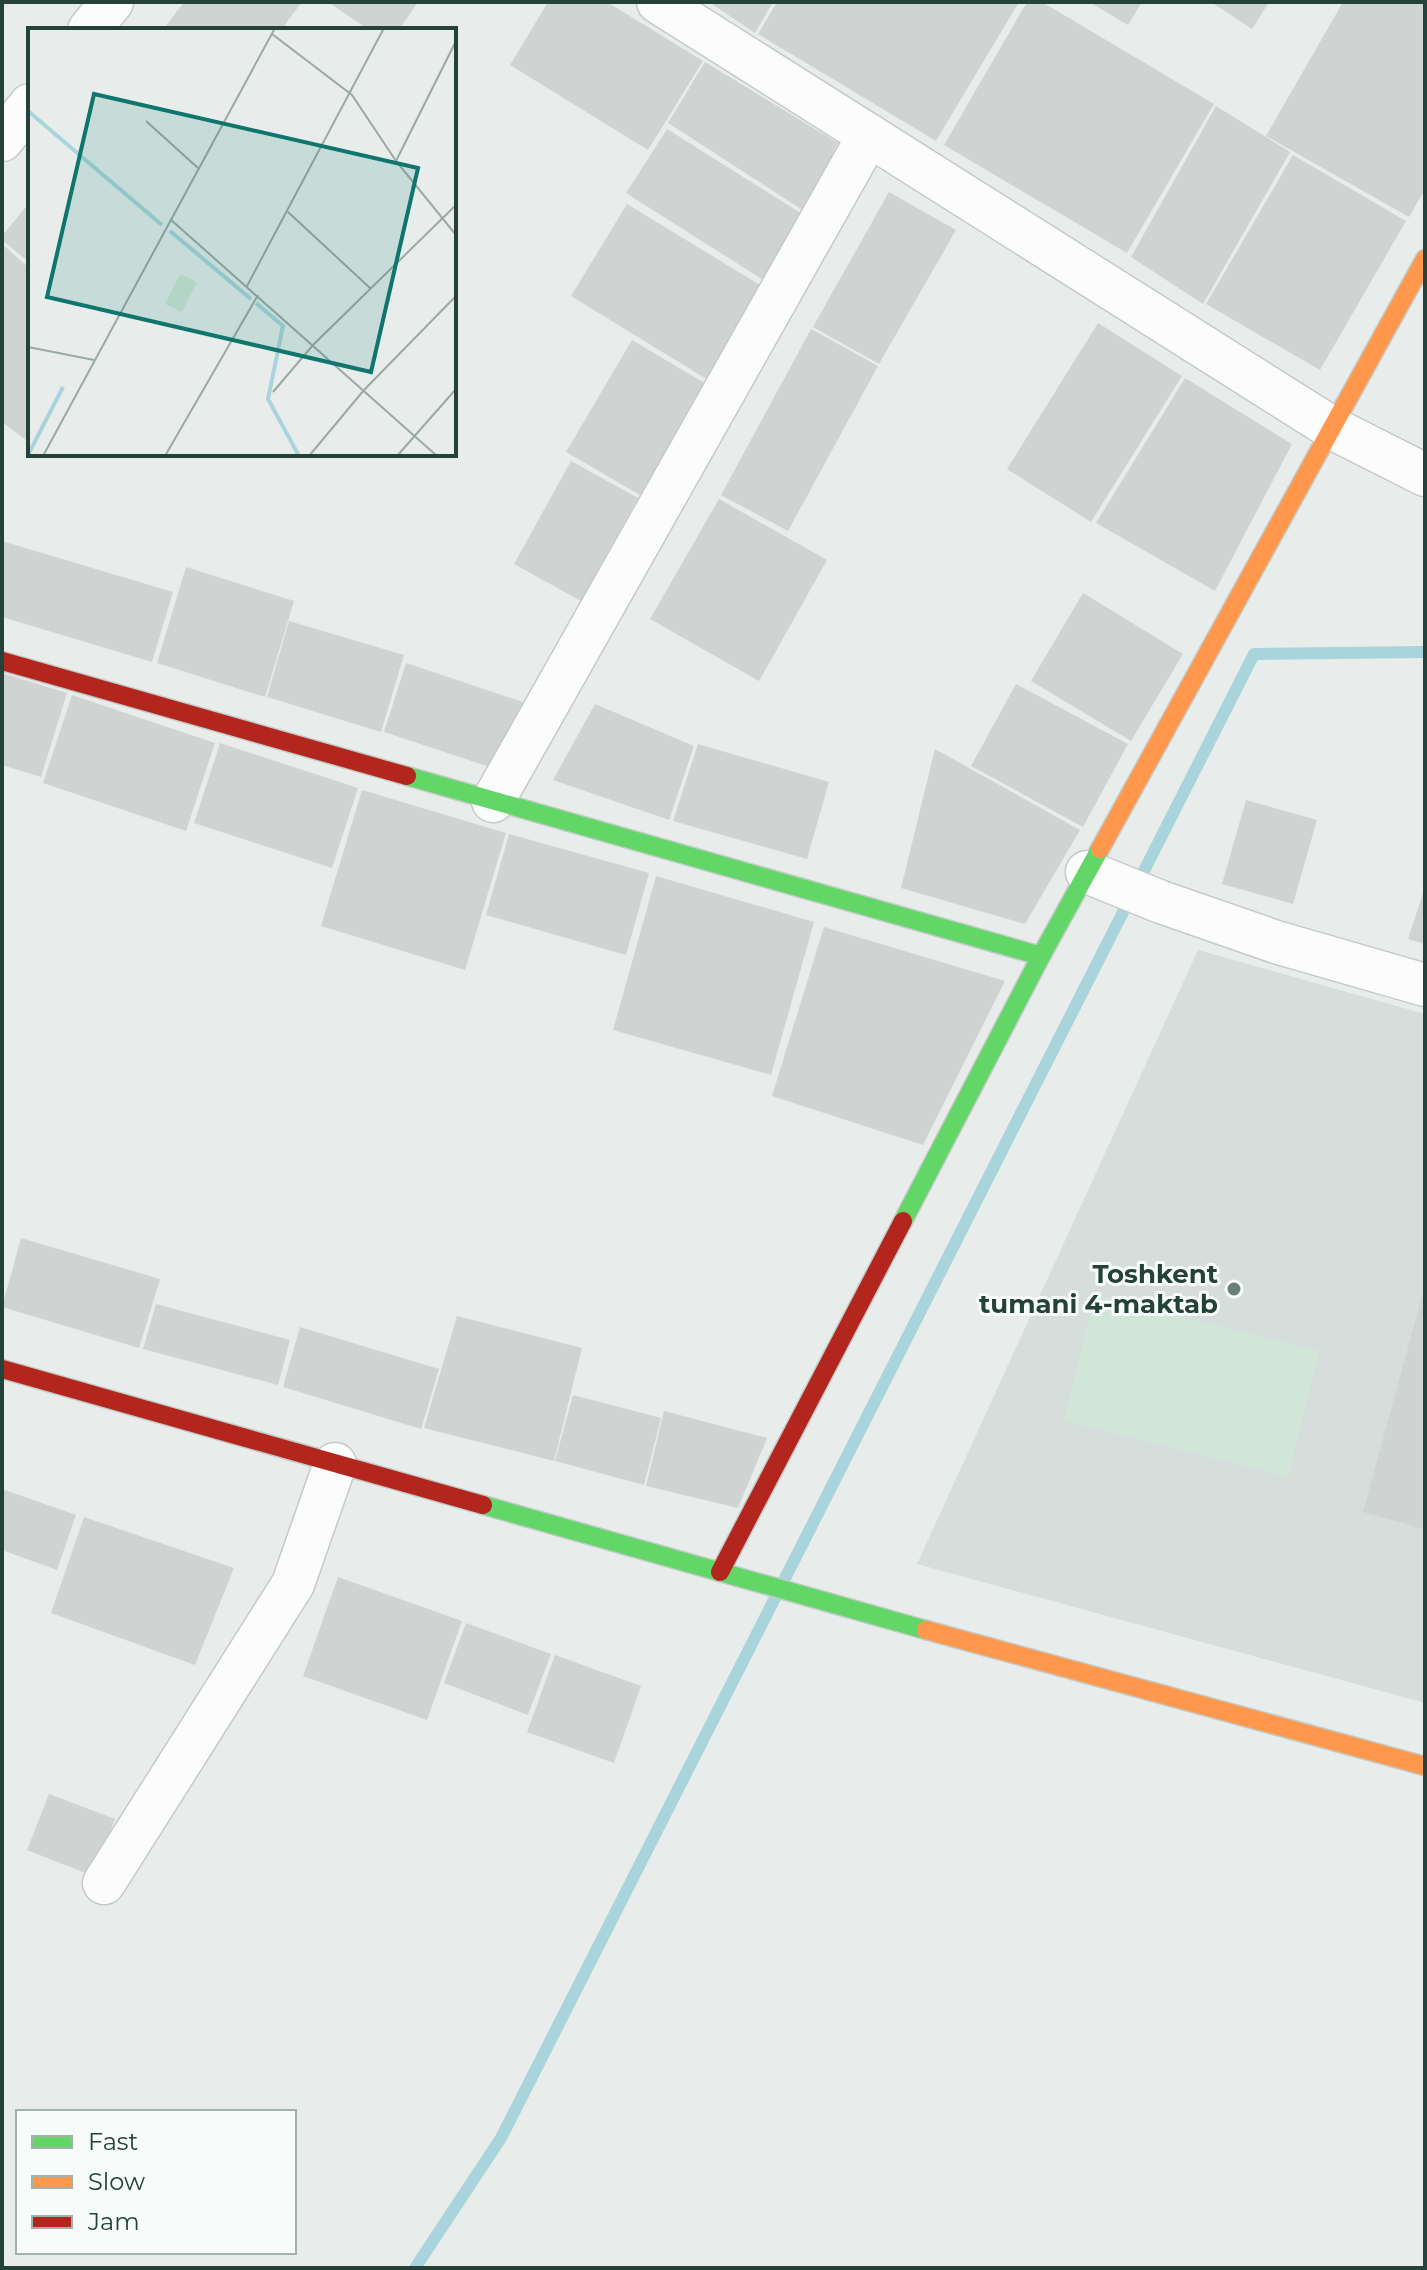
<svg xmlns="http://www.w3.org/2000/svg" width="1427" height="2270" viewBox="0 0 1427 2270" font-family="Montserrat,sans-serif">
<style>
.built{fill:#d6dedb}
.green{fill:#d1e6d8}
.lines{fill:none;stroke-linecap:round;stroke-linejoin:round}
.stream{stroke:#a9d4db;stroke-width:12}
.building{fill:#cfd4d2}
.street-casing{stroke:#c5cac8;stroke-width:45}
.fast-casing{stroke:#c3cbc8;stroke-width:21}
.slow-casing{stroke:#c3cbc8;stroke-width:21}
.jam-casing{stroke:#c3cbc8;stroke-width:21}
.street{stroke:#fcfcfc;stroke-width:42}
.fast{stroke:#63d668;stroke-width:18}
.slow{stroke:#ff974d;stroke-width:18}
.jam{stroke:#b3261e;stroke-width:18}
.poi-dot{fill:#697e78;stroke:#f7fbf9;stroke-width:3}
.labels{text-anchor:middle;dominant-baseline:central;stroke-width:6;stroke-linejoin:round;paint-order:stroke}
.poi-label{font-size:26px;font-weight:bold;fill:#24423a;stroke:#f7fbf9;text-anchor:end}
.inset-river{fill:none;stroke:#a9d4db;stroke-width:4}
.inset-road{fill:none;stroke:#9aa9a4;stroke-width:2}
.view{fill:#0f766e;fill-opacity:0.15;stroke:#0f766e;stroke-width:4}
.inset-edge{fill:none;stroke:#24423a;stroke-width:4}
</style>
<rect width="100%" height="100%" fill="#e8edeb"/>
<polygon class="built" points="1198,950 1425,1014 1425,1703 917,1564"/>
<polygon class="green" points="1095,1295 1319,1351 1288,1477 1064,1421"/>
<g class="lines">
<polyline class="stream" points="415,2268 501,2138 1254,654 1425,652"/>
</g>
<g class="building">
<polygon points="184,2 302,2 281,30 163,30"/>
<polygon points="328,2 418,2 399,30 369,30"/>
<polygon points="548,2 607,2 703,61 648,150 510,65"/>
<polygon points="709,2 773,2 755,33"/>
<polygon points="777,2 1019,2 936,141 758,34"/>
<polygon points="1027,2 1042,2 1214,104 1127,253 944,145"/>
<polygon points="1089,2 1142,2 1128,25"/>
<polygon points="1211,2 1269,2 1252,29"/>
<polygon points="1343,2 1425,2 1425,189 1409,217 1266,136"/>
<polygon points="705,62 838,143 804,211 668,123"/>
<polygon points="1216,106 1290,152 1203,304 1131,257"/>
<polygon points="667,129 802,214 768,283 626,193"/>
<polygon points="1293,155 1406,221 1320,370 1206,304"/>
<polygon points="889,192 956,230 879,364 813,327"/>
<polygon points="30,202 30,263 2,240 2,236"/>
<polygon points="627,204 765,288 708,380 571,296"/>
<polygon points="2,244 30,269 30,443 2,422"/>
<polygon points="1098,323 1182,376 1091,522 1007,469"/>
<polygon points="811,329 878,366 788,531 721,495"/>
<polygon points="632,340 706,384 640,495 566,452"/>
<polygon points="1185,378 1292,444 1215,591 1096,523"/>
<polygon points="571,461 638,498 581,601 514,564"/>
<polygon points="719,499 827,560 759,681 650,619"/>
<polygon points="2,541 173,592 152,662 2,617"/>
<polygon points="186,567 294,601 265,697 157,663"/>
<polygon points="1083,593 1183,654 1131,741 1031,681"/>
<polygon points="289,621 404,655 381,732 267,697"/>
<polygon points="406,663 538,707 499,770 384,732"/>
<polygon points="2,673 67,693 41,777 2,765"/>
<polygon points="1016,684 1128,744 1083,827 971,766"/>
<polygon points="72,695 215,743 186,831 43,783"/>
<polygon points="595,704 694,746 669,820 553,780"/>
<polygon points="220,743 358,788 332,868 194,823"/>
<polygon points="698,744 829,782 807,859 673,821"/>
<polygon points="935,749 1080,830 1025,924 901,888"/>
<polygon points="362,790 506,833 465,970 321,926"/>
<polygon points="1246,800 1317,820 1293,904 1222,884"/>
<polygon points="509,834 649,873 626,955 486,915"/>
<polygon points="656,876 814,922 771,1075 613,1030"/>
<polygon points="1424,890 1425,890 1425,944 1408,939"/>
<polygon points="824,927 1005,981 923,1145 772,1096"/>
<polygon points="21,1238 160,1279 139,1348 2,1307"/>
<polygon points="1424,1289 1425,1289 1424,1529 1363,1512"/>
<polygon points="156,1304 290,1340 278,1385 143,1349"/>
<polygon points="457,1316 582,1348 554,1461 424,1428"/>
<polygon points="300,1327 439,1369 421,1429 283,1387"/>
<polygon points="573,1395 661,1418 644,1485 555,1461"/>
<polygon points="664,1411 767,1438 738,1508 646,1486"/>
<polygon points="2,1489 76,1515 57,1570 2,1550"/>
<polygon points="84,1517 234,1568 195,1665 51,1613"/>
<polygon points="338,1577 462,1621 427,1720 303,1676"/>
<polygon points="466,1623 551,1654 528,1715 444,1683"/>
<polygon points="555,1655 641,1686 614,1763 527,1732"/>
<polygon points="49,1794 115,1819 93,1876 27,1850"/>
</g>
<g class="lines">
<g class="street-casing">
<g id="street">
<polyline points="658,2 1332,428 1425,475"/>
<polyline points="89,30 112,2"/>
<polyline points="2,140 30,105"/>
<polyline points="493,801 869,135"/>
<polyline points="1087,872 1161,902 1276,942 1425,985"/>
<polyline points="104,1883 293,1584 335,1464"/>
</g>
</g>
<g class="fast-casing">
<g id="fast">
<polyline points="407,776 1041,956"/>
<polyline points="903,1221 1041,956 1100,849"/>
<polyline points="483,1505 926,1630"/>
</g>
</g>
<g class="slow-casing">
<g id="slow">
<polyline points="1100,849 1425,259"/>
<polyline points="926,1630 1425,1766"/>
</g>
</g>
<g class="jam-casing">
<g id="jam">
<polyline points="2,661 407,776"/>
<polyline points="2,1369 483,1505"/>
<polyline points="720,1572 903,1221"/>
</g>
</g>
<use href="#street" class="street"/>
<use href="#fast" class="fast"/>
<use href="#slow" class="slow"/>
<use href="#jam" class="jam"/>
</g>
<circle class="poi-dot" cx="1234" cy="1289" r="8"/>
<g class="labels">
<g class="poi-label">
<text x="1218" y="1274">Toshkent<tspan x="1218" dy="30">tumani 4-maktab</tspan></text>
</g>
</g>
<g transform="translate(28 28)">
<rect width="428" height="428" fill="#e8edeb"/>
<path d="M152 246 169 254 154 284 137 276Z" fill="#d1e6d8"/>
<path class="inset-river" d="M0 83 134 197M142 203 223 271M228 275 255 298 240 371 271 428M0 427 35 359"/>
<path class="inset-road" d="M244 6 324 67 368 133 428 207M118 93 170 140M368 133 428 13M260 184 342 260M142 191 409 428M219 258 356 0M0 319 66 332M245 364 285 317 428 177M15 428 247 0M137 428 230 267M281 428 336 362 428 268M369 428 428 361"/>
<path class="view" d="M66 66 390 140 343 344 19 269Z"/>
<rect width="428" height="428" class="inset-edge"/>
</g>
<rect width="1427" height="2270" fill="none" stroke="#24423a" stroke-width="8"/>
<rect x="16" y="2110" width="280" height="144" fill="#f7fbf9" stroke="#a3b1ad" stroke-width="2"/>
<rect x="32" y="2136" width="40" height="12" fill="#63d668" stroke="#a3b1ad" stroke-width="2"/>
<text x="88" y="2150" font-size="24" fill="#24423a">Fast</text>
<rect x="32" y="2176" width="40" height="12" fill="#ff974d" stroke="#a3b1ad" stroke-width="2"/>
<text x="88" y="2190" font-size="24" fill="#24423a">Slow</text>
<rect x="32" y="2216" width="40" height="12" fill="#b3261e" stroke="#a3b1ad" stroke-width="2"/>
<text x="88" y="2230" font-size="24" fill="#24423a">Jam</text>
</svg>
